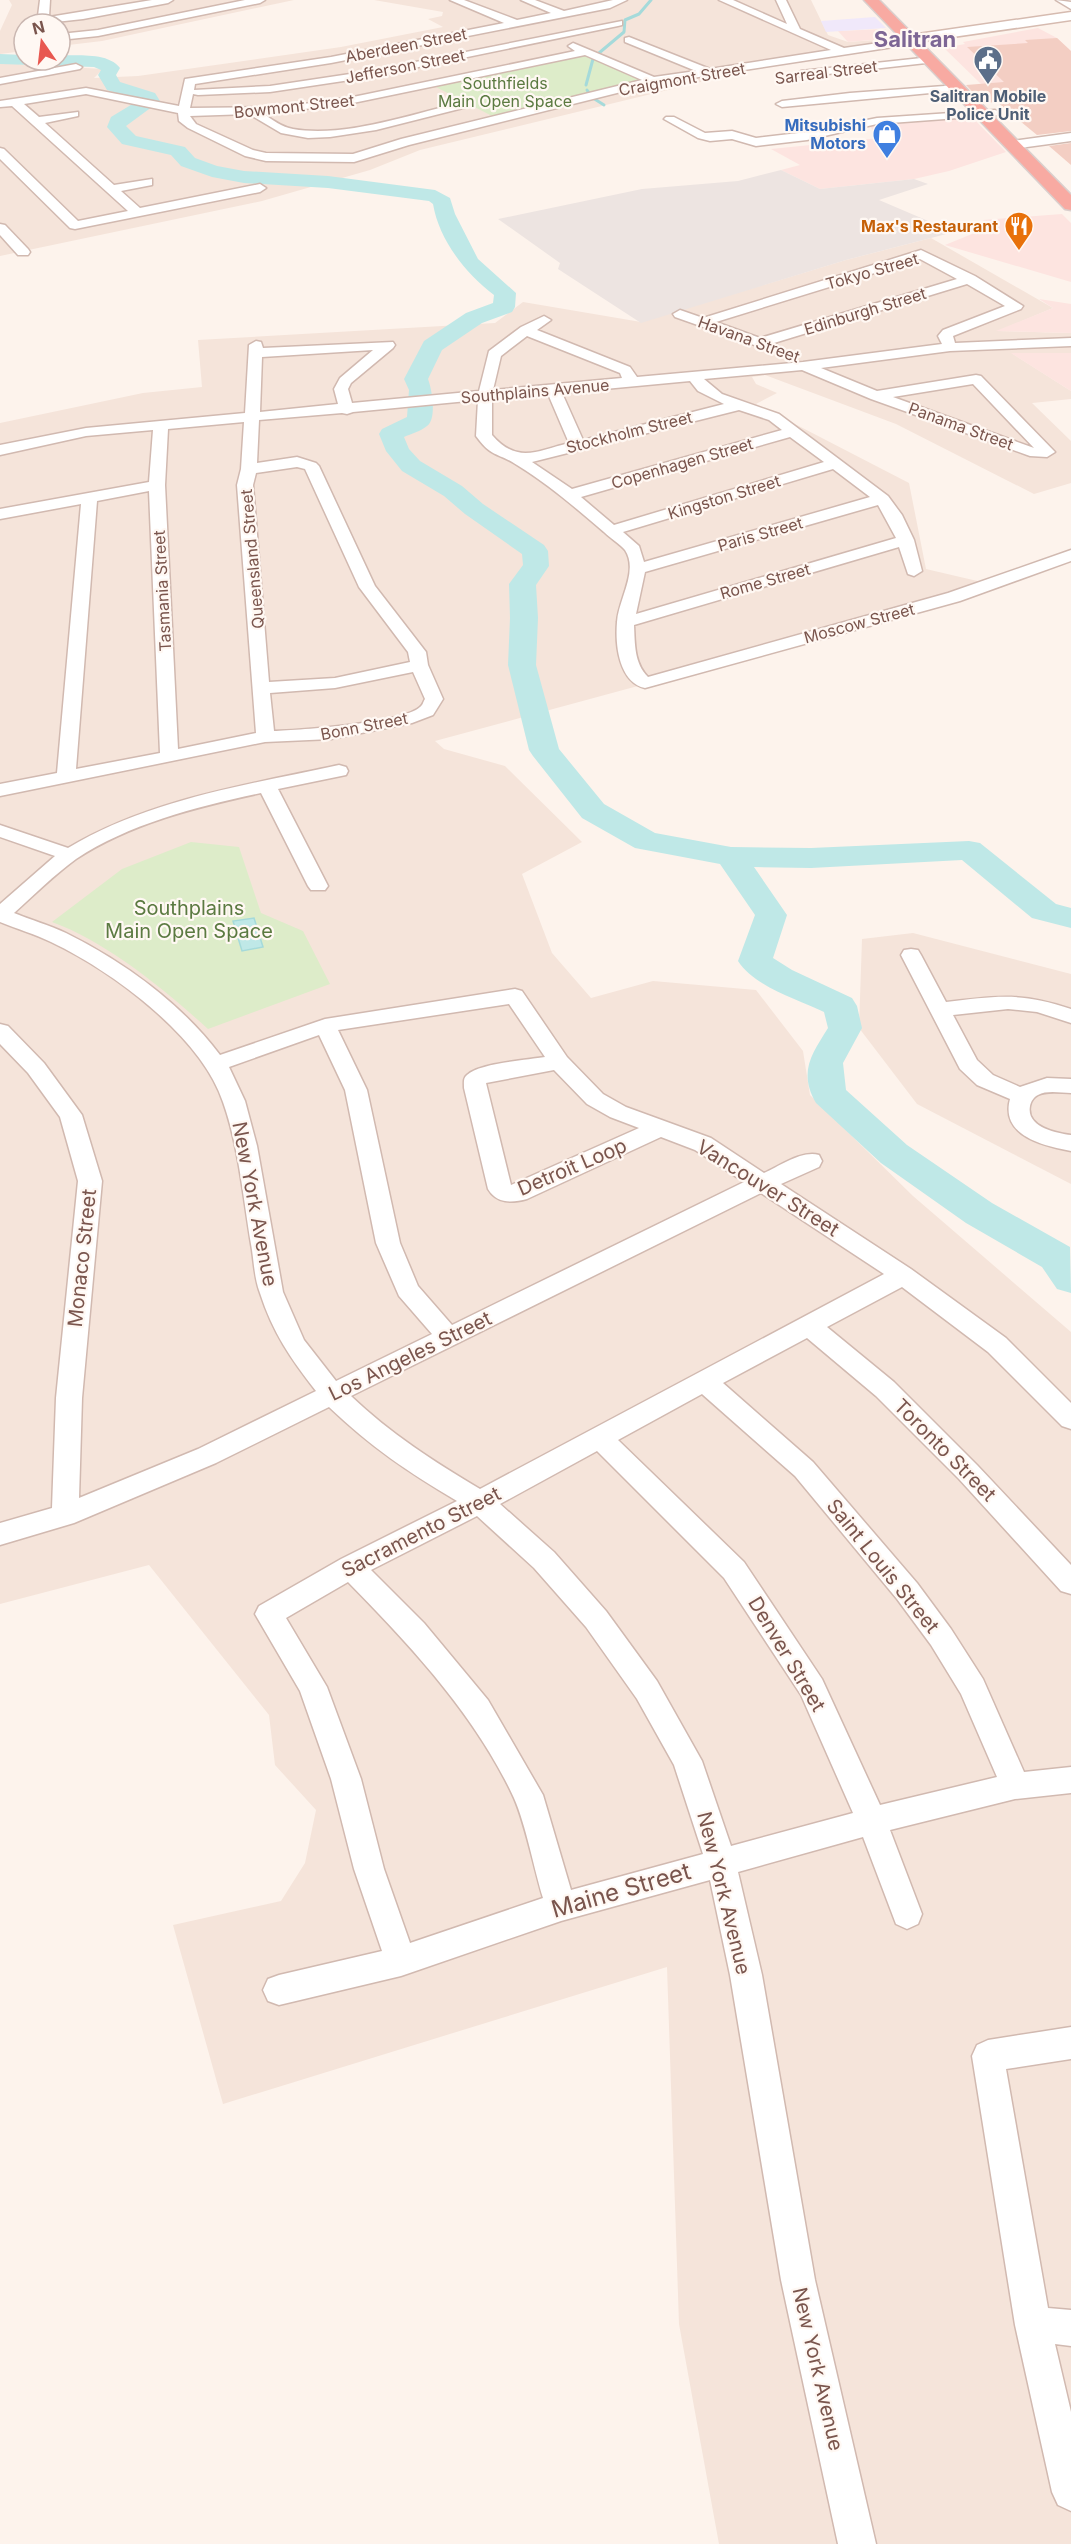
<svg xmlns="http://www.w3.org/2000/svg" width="1071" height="2544" viewBox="0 0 1071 2544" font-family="Inter,sans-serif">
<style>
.residential{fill:#f5e4da}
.commercial{fill:#fde4e0}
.industrial{fill:#ede4e1}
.education{fill:#f0e8fa}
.green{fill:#ddecc9}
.water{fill:#bfe8e7;stroke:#a5dada;stroke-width:1.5}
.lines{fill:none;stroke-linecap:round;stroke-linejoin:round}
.stream{stroke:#a5dada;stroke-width:3}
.river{fill:#bfe8e7;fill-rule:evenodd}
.building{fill:#f3cec3}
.street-casing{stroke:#d1b9b0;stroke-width:3}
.secondary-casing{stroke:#d6bbb0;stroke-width:3}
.highway-casing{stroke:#dacfcd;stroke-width:3}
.street{fill:#fff;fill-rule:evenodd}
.secondary{fill:#fff;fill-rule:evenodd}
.highway{fill:#f8aaa2;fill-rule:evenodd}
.labels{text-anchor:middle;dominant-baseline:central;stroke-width:4.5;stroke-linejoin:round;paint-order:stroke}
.far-street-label{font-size:16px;fill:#7a554d;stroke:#fff8f3}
.far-park-label{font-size:16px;fill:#5b7a41;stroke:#fff8f3}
.far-service-label{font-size:16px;font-weight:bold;fill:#4e5e75;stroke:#fff8f3}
.far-shop-label{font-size:16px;font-weight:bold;fill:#366cbe;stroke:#fff8f3;text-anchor:end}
.far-food-label{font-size:16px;font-weight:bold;fill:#c56008;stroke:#fff8f3;text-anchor:end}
.park-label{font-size:20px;fill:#5b7a41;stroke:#fff8f3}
.street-label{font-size:20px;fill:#7a554d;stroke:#fff8f3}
.far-district-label{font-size:22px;font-weight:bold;fill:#7d6695;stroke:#fff8f3}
.near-street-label{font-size:24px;fill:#7a554d;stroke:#fff8f3}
</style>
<rect width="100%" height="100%" fill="#fdf3ec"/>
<g class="residential">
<polygon points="9,0 294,0 102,41 60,46 60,24 24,24 24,51 0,54 0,31 12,5"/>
<polygon points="374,0 811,0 828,35 848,42 891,39 899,44 746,71 420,150 370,170 262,201 0,256 0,63 103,69 94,78 138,76 341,47 443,27 428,19 442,16 443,12"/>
<polygon points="931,238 1053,308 998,331 1071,333 1071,353 1013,354 1071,391 1071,399 1032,403 1071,441 1071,483 1034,494 896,424 765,375 752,377 756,384 777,393 756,404 909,483 926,569 1003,587 435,741 444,749 505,766 582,842 522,874 552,953 591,998 653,981 756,990 803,1051 810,1095 913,1196 1071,1332 1071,2544 719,2544 679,2324 667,1967 223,2104 173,1925 281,1901 305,1863 316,1810 275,1765 269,1715 149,1565 0,1604 0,423 143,393 202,387 198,340 495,323 523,302 641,322 846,260"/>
<polygon points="913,933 1071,974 1071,1184 917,1104 859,1028 862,939"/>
</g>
<g class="commercial">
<polygon points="1038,28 1057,38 1071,51 1071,118 1020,122 944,48 965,44 963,42"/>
<polygon points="885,29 894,38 848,42 838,31"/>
<polygon points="970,115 1006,152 949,171 914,179 820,189 781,170 800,165 771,149 879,138 868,124"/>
<polygon points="1062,214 1071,223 1071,282 945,245 989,227 983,220"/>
<polygon points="1039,299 1071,304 1071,333 996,331 1053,308"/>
<polygon points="1011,353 1071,353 1071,391"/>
</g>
<polygon class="industrial" points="781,170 820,189 914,179 928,184 879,200 954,232 846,260 641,323 558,269 560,263 498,219 642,189 738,181"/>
<polygon class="education" points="875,17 886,28 826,32 821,21"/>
<g class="green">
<polygon points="583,54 641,78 640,81 492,116 434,86"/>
<path d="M191 842 239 847 261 913 303 931 330 984 208 1029C165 990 107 942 52 922L122 869Z"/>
</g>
<polygon class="water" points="254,918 263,947 242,951 233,921"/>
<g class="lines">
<g class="stream">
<polyline points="599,53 624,32 625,20 639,14 651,0"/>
<polyline points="586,85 593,59"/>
<polyline points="587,90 589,93"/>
<polyline points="593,98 604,105"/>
</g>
<path class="river" d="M0 54 24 55V60H60V55C78 56 108 52 120 68L116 75 120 82 155 93 160 101 126 126 136 136 185 147 195 158 217 166 244 171 328 176 435 190 450 198 455 214 478 259 516 293 515 307 512 312 482 323 442 350 428 379C432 389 437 419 427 426 421 431 411 434 404 437L409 449 420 461 462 486 483 504 544 545 548 551 549 566 536 585 538 618 536 665 559 749 604 804 655 833 731 847 811 848 969 841 980 843 1056 904 1071 908V928L1032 918 962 860 811 868 754 867 787 915 773 958 792 970 852 998 857 1006 862 1028 843 1063 846 1090 907 1145 992 1203 1070 1247 1071 1293 1057 1289 1042 1267 966 1223 881 1163 816 1103C798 1072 812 1054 828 1028L824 1012C797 999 755 987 738 961L755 915 720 864 635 848 582 818 533 756 529 750 508 665 510 618 509 584 523 565 522 554 465 514 444 496 402 471 386 451 379 434 382 429 407 417 409 390 404 379 424 341 466 313 493 303 494 295C466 274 439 240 433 204L429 201 328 188 244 183 212 177 181 166 171 155 122 144 107 127 111 117 139 100 107 90 98 75 101 70 94 67 0 64Z"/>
</g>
<g class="building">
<polygon points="1057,38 1071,51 1071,131 1037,135 997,102 983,103 966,85 1004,82 967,47 1028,43 1025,40"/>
<polygon points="1071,143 1071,165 1049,146"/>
</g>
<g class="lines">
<g class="street-casing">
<g id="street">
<polygon points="40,0 50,0 49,17 152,0 173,0 168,3 83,19 37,24"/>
<polygon points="245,0 265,0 260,3 98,36 60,40 60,34 98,30"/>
<path d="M450 0H464L517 20 551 13 521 0H535L564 11 613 0H627L610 8 331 63 195 84 194 90 270 86 370 71 622 21V25L618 26 370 77 270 92 198 95 193 94 190 108 282 107 353 97 575 51 568 46 573 43 654 77 696 71 625 42V38L629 37 710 69 831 50 719 0H733L787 24 776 0H786L800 29 844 48 913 38 918 41 913 44 653 84 409 145 354 162 266 161 245 156 188 128 179 121 178 113 86 94 24 104 39 117 78 112V116L45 123 114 185 152 179V185L121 191 140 208 260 184 266 188 260 192 75 229 70 228 0 159V148L4 149 78 221 128 211 12 106 0 107V101L86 88 179 106 185 79 331 57 504 23ZM585 55 642 80 401 139 353 154 266 153 253 150 196 124 190 116 249 114 281 133 308 138 330 137 376 130 467 107 469 105 463 102C412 114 345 138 293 129 282 127 272 120 264 114L353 103Z"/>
<polygon points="1056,0 1071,2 1071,9"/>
<polygon points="931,57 935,58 935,62 801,77 795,74 801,71"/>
<polygon points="76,64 82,67 80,69 0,84 0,78"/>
<polygon points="958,85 964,88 962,90 782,107 776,104 782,101 850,93"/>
<polygon points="995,110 1001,113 999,115 877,124 807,140 756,146 732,139 710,141 698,138 664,119 666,117 674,117 705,133 732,131 756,138 807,132 877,118"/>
<polygon points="1071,133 1071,141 1013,149 1007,145 1013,141"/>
<polygon points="0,224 5,225 28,249 30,252 28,255 18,255 0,235"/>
<path d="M921 250 975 276 1023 306 1021 309 953 336 955 343 1071 338V346L950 351 821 368 877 391 976 375 981 376 1055 452 1047 457 1030 456 871 399 802 370 704 379 722 394 779 414 888 496 902 515 914 540 922 571 914 576 908 574 899 547 634 625C635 644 634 663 648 677L948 593 1071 550V561L960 601 645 688C619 682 615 645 617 622 618 600 639 571 625 550 620 544 610 538 604 532 576 508 548 484 517 465 497 452 492 458 476 436L478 400 353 412 347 414 342 413 259 420 257 463 297 457 316 463 319 466 375 586 426 652 428 665 443 699 433 715 412 723 331 739 265 742 0 796V784L57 773 81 504 0 519V509L149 482 153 430 86 436 0 455V445L86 428 245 413 249 345 256 341 261 342 263 348 393 342 395 345 393 348 351 383 348 389 352 403 479 391 489 351 521 327 544 316 551 320 537 330 630 367 637 377 803 362 942 344 938 336 943 330 1005 306 967 284 774 343 781 348 774 352 675 317 673 314 680 310 703 318ZM920 259 957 279 760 338 716 322ZM527 336 620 373 622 378 493 390 501 356ZM373 350 340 378 334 389 338 404 260 412 262 357ZM690 381 698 391 724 404 583 440 562 393ZM973 384 1034 448 893 397ZM548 394 569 443C537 451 517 464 492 435V399ZM739 410 769 420 782 430 572 489 532 462ZM244 422 241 469 237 485 256 733 178 749 165 485 168 429ZM790 437 824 462 614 525 581 497ZM297 467 305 469 359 587 408 652 410 662 335 678 269 682 253 485 256 473ZM833 469 870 497 644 562 639 546 623 532ZM149 491 160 753 76 769 97 501ZM878 505 896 538 636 614 645 572ZM413 672 425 699C423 702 423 705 420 707 403 723 300 730 274 731L270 693 335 688Z"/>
<path d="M339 765 346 767 348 771 346 775 278 789 328 886 325 890H311L308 886 261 793C197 807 131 823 76 859 54 875 34 895 14 913 31 920 49 925 66 933 123 961 182 1004 220 1055L325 1019 515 989 522 991 567 1057 603 1094 626 1107 711 1138 764 1173C780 1166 802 1150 819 1155L822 1161 819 1167 781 1184 911 1269 1006 1338 1071 1403V1429L1062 1426 988 1352 902 1287 827 1327 894 1382 977 1465 1071 1565V1594L1061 1591 959 1479 876 1396 807 1338 723 1383 813 1462 917 1583 951 1629 983 1679 1024 1772 1071 1767V1793L1015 1799 890 1830 922 1914 918 1924 907 1929 896 1924 863 1837 738 1872 762 1975 815 2280 876 2544H838L781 2280 730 1975 710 1880 561 1921 401 1976 279 2005 268 2001 263 1990 268 1979 279 1975 382 1951 354 1869 331 1779 300 1691 255 1614 259 1606 341 1559 457 1501C408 1472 371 1447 329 1407L216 1463 74 1523 0 1545V1523L52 1508 56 1398 78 1181 60 1117 28 1073 0 1044V1024L8 1026 44 1063 82 1115 102 1181 82 1398 79 1498 198 1449 316 1391C291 1359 273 1333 260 1293 254 1278 254 1260 251 1244 243 1197 239 1147 223 1102 201 1036 112 971 51 942 35 934 17 929 0 922V904L55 856 0 837V825L68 848C150 799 247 785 339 765ZM509 1004 545 1057C527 1060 479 1063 467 1075 463 1078 464 1083 464 1088L488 1189C497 1204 512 1203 527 1199L661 1137 695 1150 744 1182 452 1325 418 1286 400 1243 367 1090 338 1030ZM319 1035 345 1090 376 1243 399 1296 432 1334 336 1381 304 1340 283 1292 257 1146 245 1101 229 1067ZM554 1070 587 1104 610 1117 639 1128 511 1185 486 1083ZM761 1193 884 1274 480 1489C433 1461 391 1434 351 1396ZM702 1394 795 1476 897 1599 931 1645 961 1694 997 1777 880 1805 822 1679 744 1562 618 1440ZM597 1451 724 1578 801 1695 853 1813 731 1846 702 1761 657 1681 606 1611 554 1552 500 1504ZM477 1516 534 1568 586 1627 637 1699 674 1765 703 1854 571 1890 543 1795 488 1700 424 1623 371 1570ZM348 1582C411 1646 476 1716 514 1798 526 1825 534 1869 543 1898L410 1943 384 1869 361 1779 327 1687 286 1618Z"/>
<path d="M911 949 918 950 921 955 946 1002C997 996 1021 992 1071 1009V1023L1037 1012 1008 1009 953 1015 977 1060 993 1075 1020 1087 1047 1078 1071 1079V1093C1061 1093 1047 1090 1038 1095 1034 1097 1031 1101 1030 1106 1026 1127 1056 1133 1071 1135V1151C1044 1146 1000 1136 1010 1099L977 1085 960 1069 901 955 904 950Z"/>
<polygon points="1071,2027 1071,2059 1006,2069 1048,2308 1071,2310 1071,2346 1055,2344 1071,2412 1071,2511 1058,2505 1052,2492 1015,2325 972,2056 977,2045 988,2040"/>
</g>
</g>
<g class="secondary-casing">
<polygon id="secondary" points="1071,12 1071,20 911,43 904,39 911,35"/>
</g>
<g class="highway-casing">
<polygon id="highway" points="864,0 879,0 1071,195 1071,210 1065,209"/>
</g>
<use href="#street" class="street"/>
<use href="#secondary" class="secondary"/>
<use href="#highway" class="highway"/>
</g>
<defs>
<g id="civic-pin" transform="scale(1.5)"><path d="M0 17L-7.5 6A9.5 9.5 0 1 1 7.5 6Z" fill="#5c6f8a" stroke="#fff8f3"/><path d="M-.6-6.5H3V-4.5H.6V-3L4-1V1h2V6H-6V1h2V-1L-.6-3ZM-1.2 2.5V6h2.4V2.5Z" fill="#fff"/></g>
<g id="shop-pin" transform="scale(1.5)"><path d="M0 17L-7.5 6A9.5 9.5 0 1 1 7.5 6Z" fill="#3f7fe0" stroke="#fff8f3"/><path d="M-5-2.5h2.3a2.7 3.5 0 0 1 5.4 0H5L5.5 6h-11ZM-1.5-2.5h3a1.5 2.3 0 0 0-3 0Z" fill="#fff"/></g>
<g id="restaurant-pin" transform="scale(1.5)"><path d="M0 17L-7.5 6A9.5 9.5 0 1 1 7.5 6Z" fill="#e8710a" stroke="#fff8f3"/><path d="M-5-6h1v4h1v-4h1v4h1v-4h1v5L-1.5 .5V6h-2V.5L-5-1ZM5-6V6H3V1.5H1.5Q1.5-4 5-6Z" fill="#fff"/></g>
</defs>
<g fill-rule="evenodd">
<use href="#civic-pin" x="988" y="60"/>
<use href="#shop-pin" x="887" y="134"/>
<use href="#restaurant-pin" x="1019" y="226"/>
</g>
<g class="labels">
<g class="far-street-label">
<text transform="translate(406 45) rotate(-11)">Aberdeen Street</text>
<text transform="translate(405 66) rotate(-11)">Jefferson Street</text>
<text transform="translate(826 72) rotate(-7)">Sarreal Street</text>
<text transform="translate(682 79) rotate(-10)">Craigmont Street</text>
<text transform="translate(294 106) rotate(-6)">Bowmont Street</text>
<text transform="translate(872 271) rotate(-16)">Tokyo Street</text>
<text transform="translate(865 311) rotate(-17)">Edinburgh Street</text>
<text transform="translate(749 339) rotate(20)">Havana Street</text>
<text transform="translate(535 391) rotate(-5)">Southplains Avenue</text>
<text transform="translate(961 426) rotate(20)">Panama Street</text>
<text transform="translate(629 432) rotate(-14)">Stockholm Street</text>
<text transform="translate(682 463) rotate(-16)">Copenhagen Street</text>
<text transform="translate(724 497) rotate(-17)">Kingston Street</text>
<text transform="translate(760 534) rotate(-16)">Paris Street</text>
<text transform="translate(252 559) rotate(-95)">Queensland Street</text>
<text transform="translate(765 581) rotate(-16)">Rome Street</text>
<text transform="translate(162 591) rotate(-93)">Tasmania Street</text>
<text transform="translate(859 623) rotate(-15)">Moscow Street</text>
<text transform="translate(364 726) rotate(-11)">Bonn Street</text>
</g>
<g class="far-park-label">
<text x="505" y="83">Southfields<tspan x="505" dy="18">Main Open Space</tspan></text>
</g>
<g class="far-service-label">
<text x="988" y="96">Salitran Mobile<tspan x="988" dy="18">Police Unit</tspan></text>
</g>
<g class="far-shop-label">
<text x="866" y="125">Mitsubishi<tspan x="866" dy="18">Motors</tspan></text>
</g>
<g class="far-food-label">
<text x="998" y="226">Max's Restaurant</text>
</g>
<g class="park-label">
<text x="189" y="908">Southplains<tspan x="189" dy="23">Main Open Space</tspan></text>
</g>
<g class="street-label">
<text transform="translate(572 1167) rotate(-23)">Detroit Loop</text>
<text transform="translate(768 1188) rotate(32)">Vancouver Street</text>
<text transform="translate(255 1204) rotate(79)">New York Avenue</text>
<text transform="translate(82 1258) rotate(-84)">Monaco Street</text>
<text transform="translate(410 1356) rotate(-26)">Los Angeles Street</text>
<text transform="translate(945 1450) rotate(45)">Toronto Street</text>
<text transform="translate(421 1532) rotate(-27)">Sacramento Street</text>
<text transform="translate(883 1566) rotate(51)">Saint Louis Street</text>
<text transform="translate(787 1654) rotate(59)">Denver Street</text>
<text transform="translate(724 1893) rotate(76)">New York Avenue</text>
<text transform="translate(818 2369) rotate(77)">New York Avenue</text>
</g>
<g class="far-district-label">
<text x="915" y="39">Salitran</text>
</g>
<g class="near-street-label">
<text transform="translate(621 1890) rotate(-16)">Maine Street</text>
</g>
</g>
<g transform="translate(42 42) rotate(346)"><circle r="28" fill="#fff8f3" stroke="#cab7b1" stroke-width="1.5"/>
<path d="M0-4.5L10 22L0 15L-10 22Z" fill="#e85850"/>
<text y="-9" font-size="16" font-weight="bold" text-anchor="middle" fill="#7a554d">N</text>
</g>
</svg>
